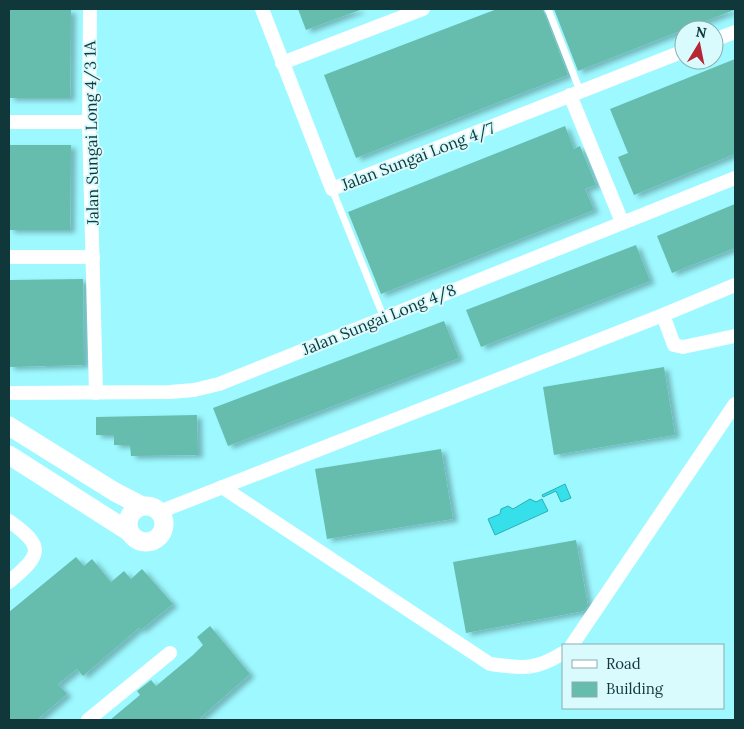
<svg xmlns="http://www.w3.org/2000/svg" width="744" height="729" viewBox="0 0 744 729" font-family="Lora,serif">
<style>
.water{fill:#36e0ea;stroke:#2baeb6}
.building{fill:#66bdae;filter:url(#shadow)}
.lines{fill:none;stroke-linecap:round;stroke-linejoin:round}
.lane{stroke:#fff;stroke-width:7}
.street{stroke:#fff;stroke-width:14}
.secondary{stroke:#fff;stroke-width:19}
.labels{text-anchor:middle;dominant-baseline:central;stroke-width:4;stroke-linejoin:round;paint-order:stroke}
.street-label{font-size:16px;fill:#10383b;stroke:#dafbfe}
</style>
<defs>
<filter id="shadow"><feDropShadow dx="5" dy="3" stdDeviation="2.5" flood-color="#0004"/></filter>
</defs>
<rect width="100%" height="100%" fill="#9df9ff"/>
<g class="water">
<polygon points="565,484 571,498 561,502 556,491 543,497 542,495"/>
<polygon points="530,499 536,502 542,499 548,511 495,535 488,519 500,514 501,509 508,506 513,509"/>
</g>
<g class="building">
<polygon points="9,9 71,10 70,98 9,98"/>
<polygon points="298,9 360,9 360,10 306,30"/>
<polygon points="497,9 543,9 568,75 356,158 324,75"/>
<polygon points="554,9 734,9 734,10 578,71"/>
<polygon points="735,59 735,154 634,195 618,157 628,153 610,109"/>
<polygon points="565,126 574,149 580,146 596,185 585,189 594,210 381,294 348,212"/>
<polygon points="9,145 71,145 70,230 9,230"/>
<polygon points="735,204 735,248 672,273 657,236"/>
<polygon points="636,245 650,281 481,347 466,310"/>
<polygon points="83,279 84,365 9,367 9,280"/>
<polygon points="444,321 459,358 228,446 213,408"/>
<polygon points="664,367 675,435 554,455 543,387"/>
<polygon points="197,415 198,455 131,456 130,445 114,445 114,435 96,435 96,417"/>
<polygon points="441,449 453,519 327,539 315,469"/>
<polygon points="576,540 588,606 584,611 466,633 453,562"/>
<polygon points="76,557 84,566 92,559 111,582 124,571 131,579 142,569 173,604 141,630 139,628 83,676 77,669 58,684 67,694 37,720 9,720 9,612"/>
<polygon points="210,626 250,674 198,720 110,720 140,695 137,691 151,680 156,686 193,655 203,645 197,637"/>
</g>
<g class="lines">
<g class="lane">
<polyline points="548,9 580,91"/>
<polyline points="332,189 384,318"/>
</g>
<g class="street">
<polyline points="90,9 89,122 96,393"/>
<polyline points="262,9 332,189 684,51"/>
<polyline points="714,40 735,32"/>
<polyline points="282,63 423,9"/>
<polyline points="570,95 622,222"/>
<polyline points="9,122 89,122"/>
<polyline points="9,257 93,257"/>
<polyline points="663,315 674,345 683,347 735,336"/>
<polyline points="9,393 170,392 194,390 219,384 735,178"/>
<path d="M222 487 490 664C522 668 534 671 563 653"/>
<polyline points="159,512 663,315 735,285"/>
<path d="M9 521C46 547 41 555 9 582"/>
<polyline points="572,645 735,404"/>
<polyline points="88,720 170,653"/>
</g>
<g class="secondary">
<polyline points="9,426 115,492 142,506"/>
<polyline points="9,455 128,531"/>
<circle cx="146" cy="524" r="18"/>
</g>
</g>
<g class="labels">
<g class="street-label">
<text transform="translate(91 133) rotate(-91)">Jalan Sungai Long 4/3 1A</text>
<text transform="translate(418 156) rotate(-21)">Jalan Sungai Long 4/7</text>
<text transform="translate(379 319) rotate(-22)">Jalan Sungai Long 4/8</text>
</g>
</g>
<rect width="744" height="729" fill="none" stroke="#10383b" stroke-width="20"/>
<rect x="562" y="644" width="162" height="65" fill="#dafbfe" stroke="#89adb0"/>
<rect x="572" y="660" width="25" height="8" fill="#ffffff" stroke="#89adb0"/>
<text x="606" y="669" font-size="15" fill="#10383b">Road</text>
<rect x="572" y="682" width="25" height="15" fill="#66bdae" stroke="#89adb0"/>
<text x="606" y="694" font-size="15" fill="#10383b">Building</text>
<g transform="translate(699 45) rotate(10)"><circle r="24" fill="#dafbfe" stroke="#89adb0"/>
<path d="M0-4L9 19L0 12L-9 19Z" fill="#b72635"/>
<text y="-8" font-size="14" font-weight="bold" text-anchor="middle" fill="#10383b">N</text>
</g>
</svg>
